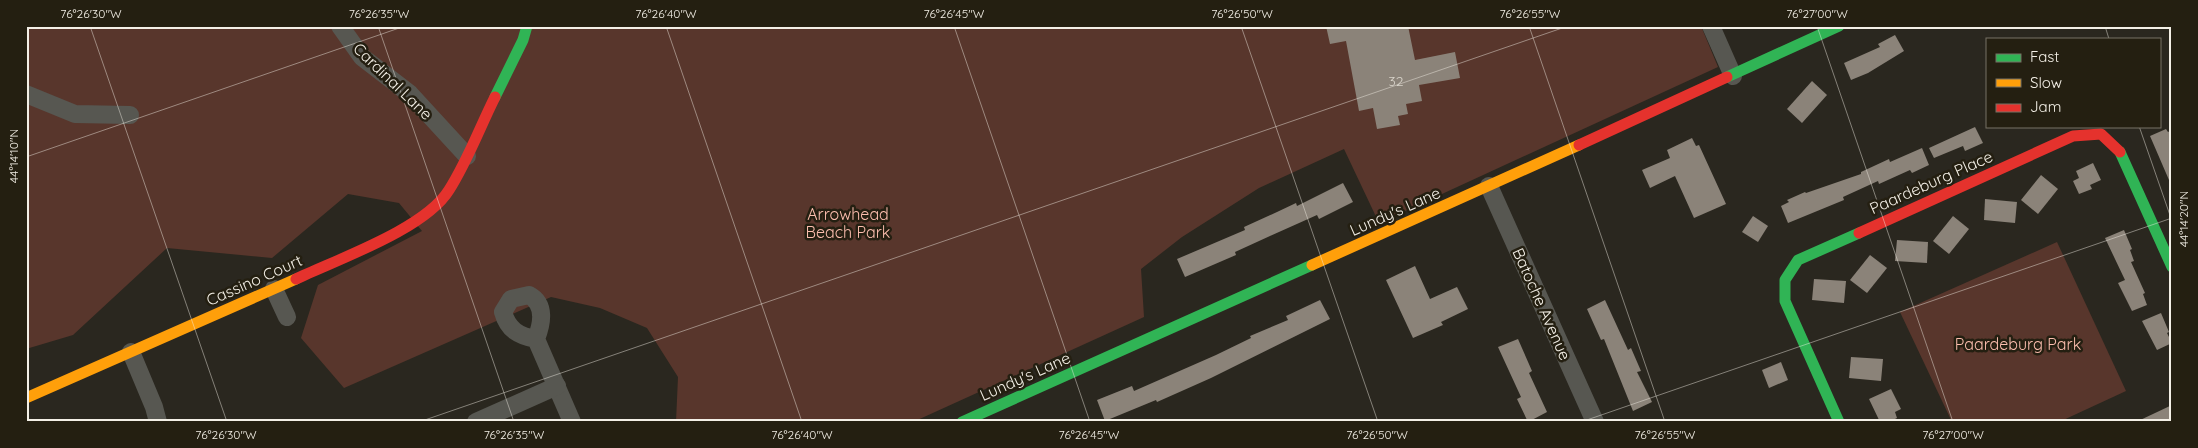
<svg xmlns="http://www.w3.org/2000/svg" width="2198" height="448" viewBox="0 0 2198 448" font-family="Quicksand,sans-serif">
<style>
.green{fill:#58362c}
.building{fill:#8b8379}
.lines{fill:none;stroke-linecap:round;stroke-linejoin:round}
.street{stroke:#575751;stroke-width:18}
.fast{stroke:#30b455;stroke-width:11}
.slow{stroke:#ff9f0a;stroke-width:11}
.jam{stroke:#e5322d;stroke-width:11}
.ticks{fill:none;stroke:#f3efe6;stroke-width:1;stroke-opacity:0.45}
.labels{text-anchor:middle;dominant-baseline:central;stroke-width:5;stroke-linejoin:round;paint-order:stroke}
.number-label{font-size:14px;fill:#d9d4cb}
.street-label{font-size:16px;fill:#f3efe6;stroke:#241f11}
.park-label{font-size:16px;fill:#fcbeae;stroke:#241f11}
.neatline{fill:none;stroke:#f3efe6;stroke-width:2}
.ticks-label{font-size:12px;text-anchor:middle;fill:#f3efe6}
</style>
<rect width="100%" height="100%" fill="#2a271f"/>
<g class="green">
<polygon points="26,26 1701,26 1718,67 1379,223 1344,149 1259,188 1182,237 1141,269 1144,317 913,422 676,422 678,377 647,328 600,308 551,297 344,388 301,338 318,285 422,231 399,203 348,194 272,258 167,248 73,335 26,349"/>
<polygon points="2057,242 2126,391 2059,422 1952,422 1900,312"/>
</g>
<g class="building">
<polygon points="1326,26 1408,26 1415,60 1455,52 1460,78 1419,85 1422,101 1406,104 1408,114 1398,116 1400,125 1377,129 1373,108 1359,111 1346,41 1330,44"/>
<polygon points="1895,35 1904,51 1868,73 1851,80 1844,63 1880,47 1878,44"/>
<polygon points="1812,81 1827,95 1802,123 1787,109"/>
<polygon points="1975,127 1983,143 1965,151 1963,146 1934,158 1929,148"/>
<polygon points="2166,129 2168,132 2172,130 2172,187 2150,136"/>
<polygon points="1692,138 1696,146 1699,145 1726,204 1694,218 1675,176 1650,188 1642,170 1670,158 1667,150"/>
<polygon points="1922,148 1929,165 1912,173 1910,170 1879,184 1878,181 1843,197 1844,200 1788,223 1781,206 1789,202 1787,200 1805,192 1806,193 1861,174 1861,172 1889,159 1890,162"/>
<polygon points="2093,163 2101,180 2090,185 2092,189 2079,194 2073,181 2079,178 2076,171"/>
<polygon points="2041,175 2058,189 2038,214 2021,200"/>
<polygon points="1343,183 1353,202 1319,219 1317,215 1270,236 1235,252 1236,255 1185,277 1177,259 1245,230 1244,227 1277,212 1296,203 1297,206"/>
<polygon points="1985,199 2017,202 2015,223 1984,220"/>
<polygon points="1753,216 1768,226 1758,242 1742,232"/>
<polygon points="1953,216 1969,229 1949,254 1933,241"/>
<polygon points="2124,230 2132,249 2130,250 2134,261 2131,262 2145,293 2143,294 2147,305 2132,311 2118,283 2125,280 2105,238"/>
<polygon points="1897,240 1928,242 1927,263 1895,261"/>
<polygon points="1870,255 1887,268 1867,293 1850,280"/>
<polygon points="1415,266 1430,299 1457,287 1468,309 1441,322 1443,325 1413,338 1386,280"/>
<polygon points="1814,279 1846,281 1844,303 1812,300"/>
<polygon points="1320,300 1330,319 1211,378 1157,402 1156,400 1105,421 1097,400 1132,386 1134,391 1216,355 1251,338 1250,336 1288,320 1286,316"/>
<polygon points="1605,300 1628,350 1631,348 1641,371 1637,372 1652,402 1633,411 1604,339 1601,340 1587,309"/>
<polygon points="2161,313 2169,332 2167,333 2172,343 2157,350 2142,321"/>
<polygon points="1518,339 1532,371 1529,373 1547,412 1528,422 1517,399 1521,397 1498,347"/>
<polygon points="1851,357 1883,359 1881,381 1849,378"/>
<polygon points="1781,362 1788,380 1769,388 1762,370"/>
<polygon points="1891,389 1901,409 1895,412 1897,418 1889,422 1880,422 1869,399"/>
<polygon points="2172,405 2172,422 2136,422"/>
</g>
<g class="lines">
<g class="street">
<polyline points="340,26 362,57 410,94 467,156"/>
<polyline points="1711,26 1733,76"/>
<polyline points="26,94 75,114 130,115"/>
<polyline points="1489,186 1595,422"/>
<polyline points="274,289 287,317"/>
<path d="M536 339C519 336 508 330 503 312L511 299 529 295C546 304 542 324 536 339L572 422"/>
<polyline points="131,352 154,407 158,422"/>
<polyline points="476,422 557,386"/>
</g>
<g class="fast">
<polyline points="1727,77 1839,26"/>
<polyline points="495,97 523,40 527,26"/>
<polyline points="2120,152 2172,267"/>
<polyline points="962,422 1312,265"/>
<polyline points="1839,422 1785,301 1785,280 1798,260 1859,233"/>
</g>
<g class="slow">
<polyline points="1312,265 1579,145"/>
<polyline points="26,398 296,279"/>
</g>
<g class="jam">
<polyline points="1579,145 1727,77"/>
<polyline points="1859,233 2073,136 2101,134 2120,152"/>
<path d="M296 279C338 259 425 229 449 190 467 162 480 127 495 97"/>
</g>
</g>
<path class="ticks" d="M90 26 227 422M378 26 514 422M666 26 802 422M954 26 1090 422M1241 26 1378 422M1529 26 1665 422M1817 26 1953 422M2105 26 2109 39M2139 126 2172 221M26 157 405 26M419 422 1568 26M1581 422 2172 218"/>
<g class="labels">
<g class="number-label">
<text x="1396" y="81">32</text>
</g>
<g class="street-label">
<text transform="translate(393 81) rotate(44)">Cardinal Lane</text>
<text transform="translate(1931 182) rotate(-24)">Paardeburg Place</text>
<text transform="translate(1395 211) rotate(-24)">Lundy's Lane</text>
<text transform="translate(254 280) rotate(-24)">Cassino Court</text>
<text transform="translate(1542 304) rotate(66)">Batoche Avenue</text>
<text transform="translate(1025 376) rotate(-24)">Lundy's Lane</text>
</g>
<g class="park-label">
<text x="848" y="214">Arrowhead<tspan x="848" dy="18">Beach Park</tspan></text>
<text x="2018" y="344">Paardeburg Park</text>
</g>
</g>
<rect width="2198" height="448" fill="none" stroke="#241f11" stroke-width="55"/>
<rect x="1986" y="38" width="175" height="90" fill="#241f11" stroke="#777266"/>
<rect x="1996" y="54" width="25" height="8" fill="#30b455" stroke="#777266"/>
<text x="2030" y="62" font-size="15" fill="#f3efe6">Fast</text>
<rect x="1996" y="79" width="25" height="8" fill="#ff9f0a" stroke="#777266"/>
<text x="2030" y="88" font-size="15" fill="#f3efe6">Slow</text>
<rect x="1996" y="104" width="25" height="8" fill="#e5322d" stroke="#777266"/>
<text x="2030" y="112" font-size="15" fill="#f3efe6">Jam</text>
<rect x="28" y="28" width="2142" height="392" class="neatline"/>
<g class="ticks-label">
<text x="91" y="18">76°26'30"W</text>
<text x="379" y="18">76°26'35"W</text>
<text x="666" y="18">76°26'40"W</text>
<text x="954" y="18">76°26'45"W</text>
<text x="1242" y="18">76°26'50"W</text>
<text x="1530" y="18">76°26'55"W</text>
<text x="1817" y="18">76°27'00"W</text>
<text transform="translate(14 156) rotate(-90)" y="4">44°14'10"N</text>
<text transform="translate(2184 219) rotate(-90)" y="4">44°14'20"N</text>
<text x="226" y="439">76°26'30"W</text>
<text x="514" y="439">76°26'35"W</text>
<text x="802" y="439">76°26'40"W</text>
<text x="1089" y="439">76°26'45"W</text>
<text x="1377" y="439">76°26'50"W</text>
<text x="1665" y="439">76°26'55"W</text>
<text x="1953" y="439">76°27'00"W</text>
</g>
</svg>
